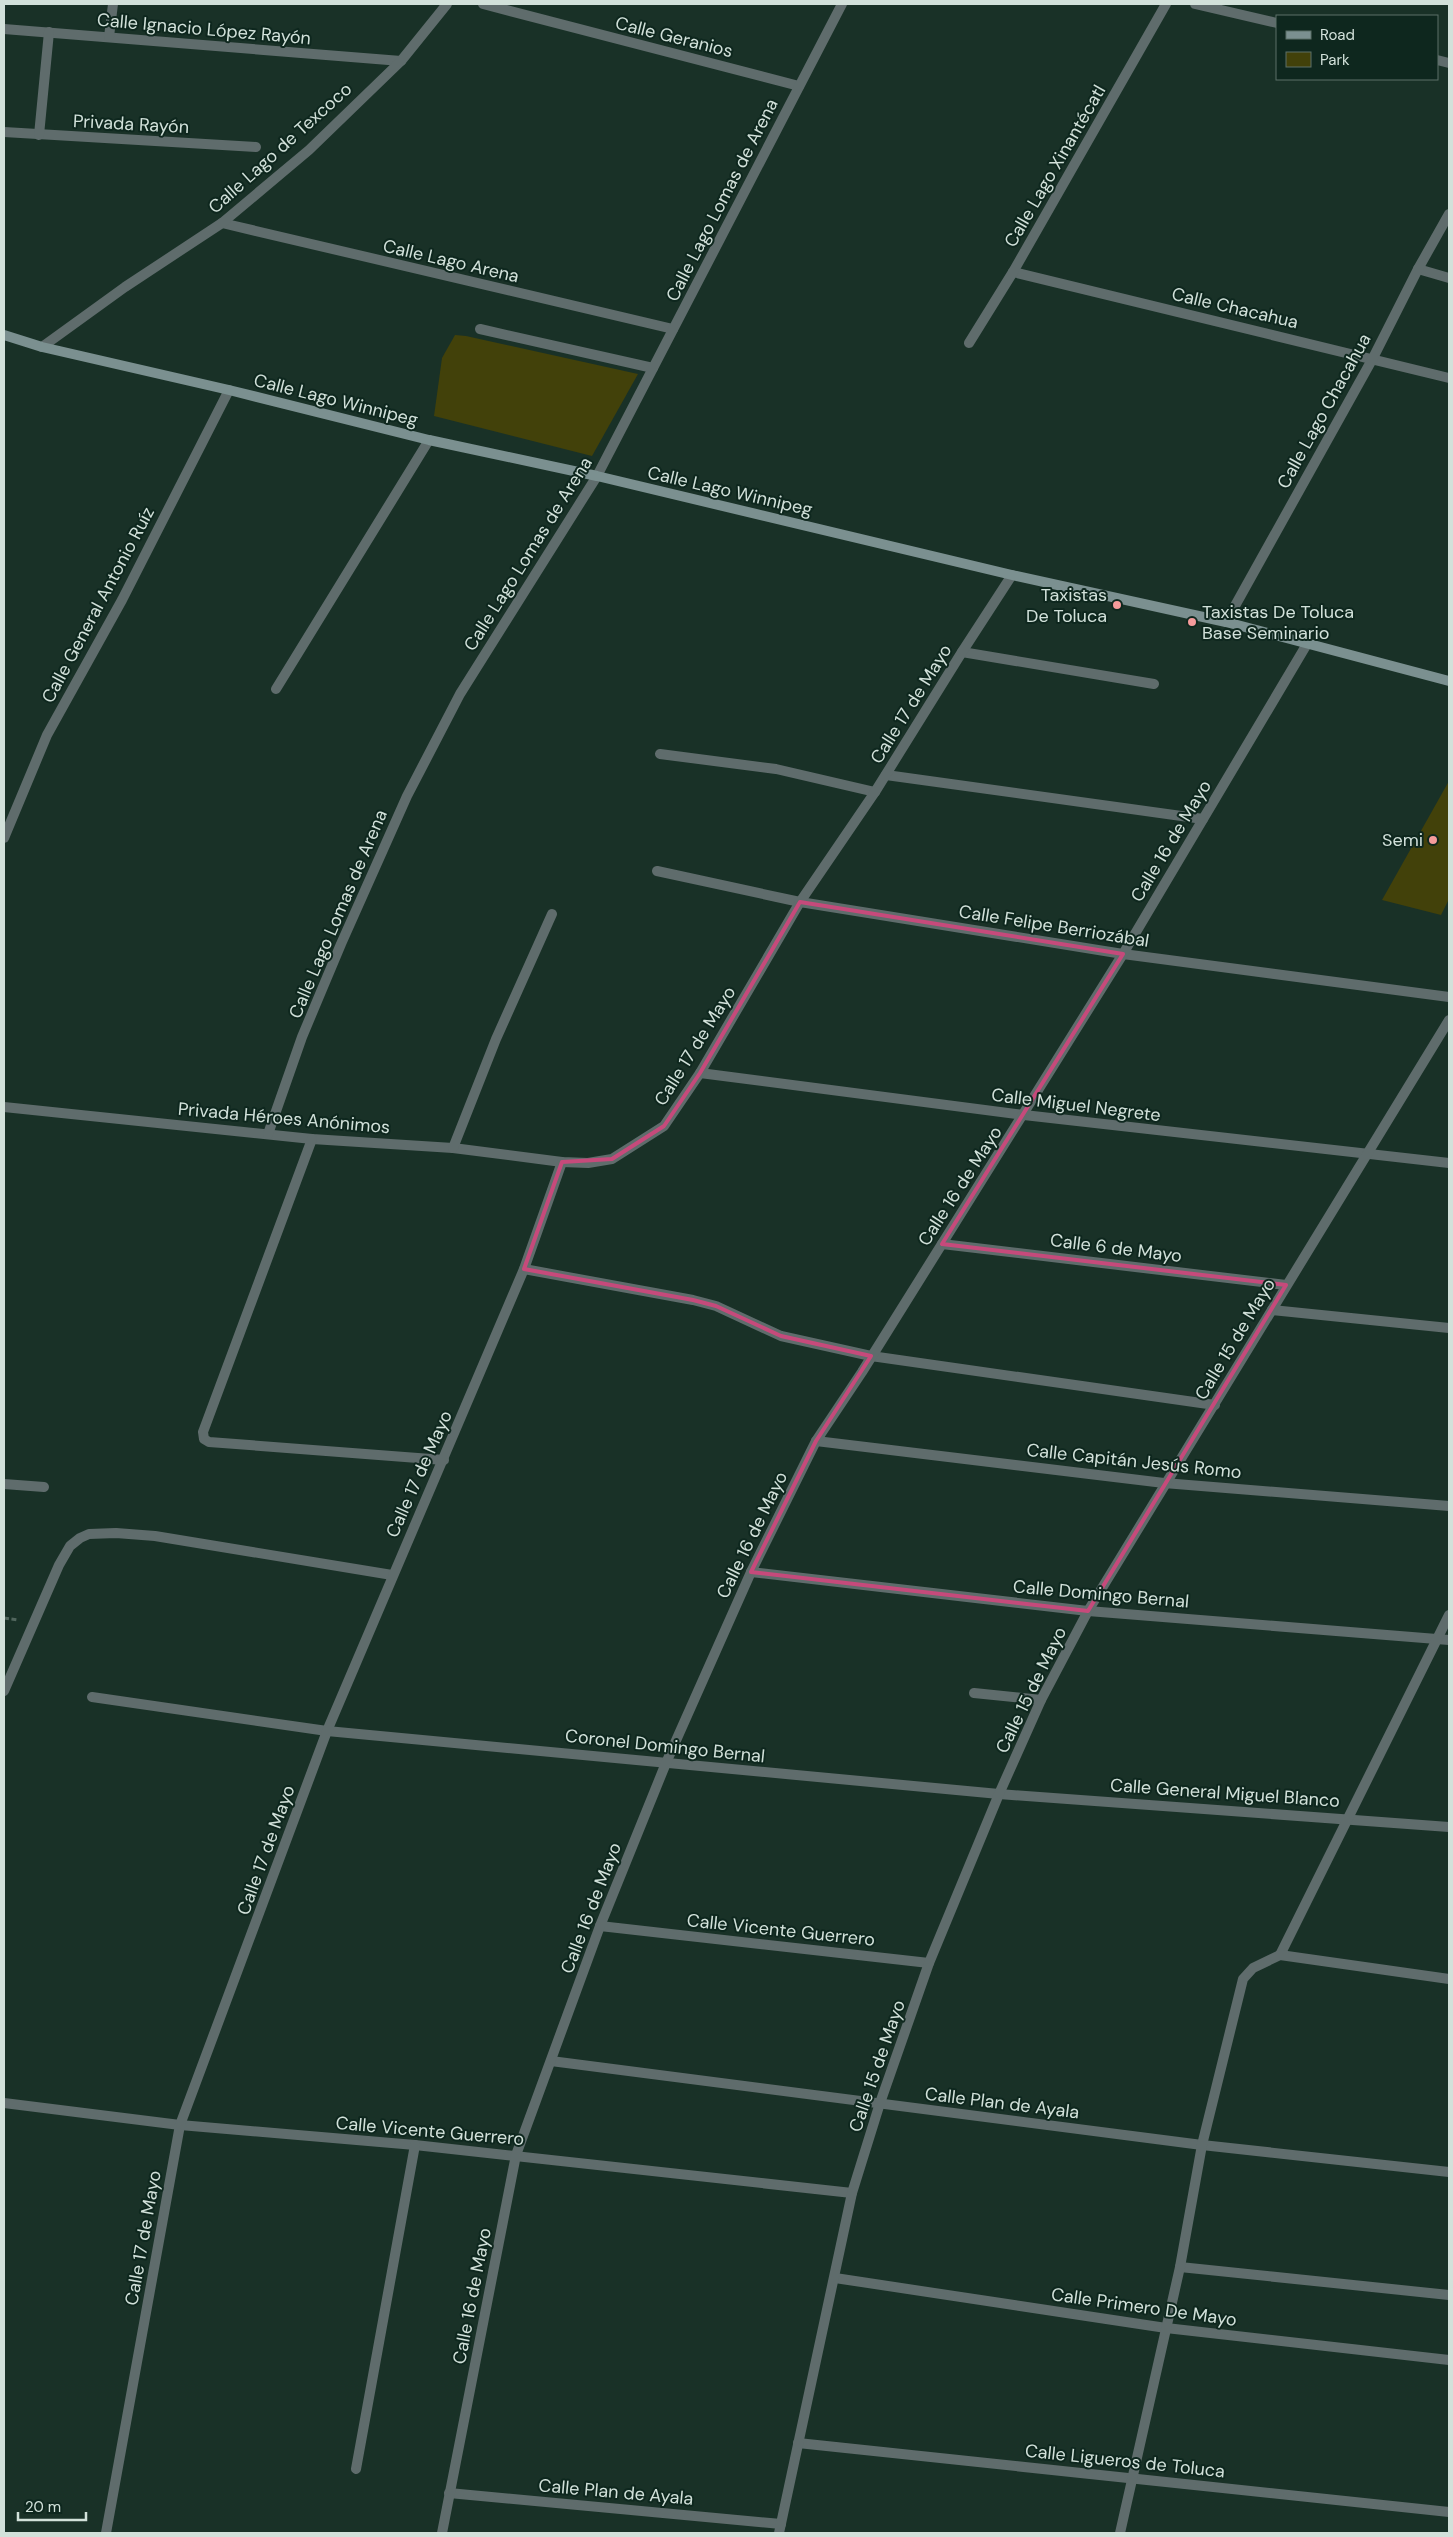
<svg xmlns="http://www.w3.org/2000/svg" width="1453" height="2537" viewBox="0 0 1453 2537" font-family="'DM Sans',sans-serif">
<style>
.green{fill:#42410a}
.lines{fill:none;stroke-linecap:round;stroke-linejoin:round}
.path{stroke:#51665d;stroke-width:3;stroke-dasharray:5 2.5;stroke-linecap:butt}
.minor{stroke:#5f6c6c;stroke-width:10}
.secondary{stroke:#7b9090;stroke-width:10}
.marked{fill:none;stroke:#c64a7b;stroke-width:4;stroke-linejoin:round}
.poi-dot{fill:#f59b9b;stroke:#0e271e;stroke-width:2}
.labels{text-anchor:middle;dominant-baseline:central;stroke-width:4;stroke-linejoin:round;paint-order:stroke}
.street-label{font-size:18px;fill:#d2e1da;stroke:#0e271e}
.poi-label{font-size:18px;fill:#d2e1da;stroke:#0e271e;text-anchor:end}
</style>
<rect width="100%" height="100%" fill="#193127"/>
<g class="green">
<polygon points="455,335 466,336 638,374 592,456 434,416 442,358"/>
<polygon points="1449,781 1449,899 1441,915 1382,900"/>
</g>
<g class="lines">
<polyline class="path" points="4,1618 18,1620"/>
<g class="minor">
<polyline points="483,4 799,86"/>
<polyline points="1195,4 1277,23"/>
<polyline points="4,29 401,61"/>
<polyline points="109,37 113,4"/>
<polyline points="1437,60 1449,63"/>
<polyline points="4,132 256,147"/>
<polyline points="39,135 49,32"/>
<polyline points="222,223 673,329"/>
<polyline points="1418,269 1449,278"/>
<polyline points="1013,272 1449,378"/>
<polyline points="480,329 653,368"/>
<polyline points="969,343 1013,272 1166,4"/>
<polyline points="42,347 125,287 222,223 309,150 401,61 447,4"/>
<polyline points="1226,622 1373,358 1418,269 1449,214"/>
<polyline points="962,652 1154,684"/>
<polyline points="276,689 429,440"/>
<polyline points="660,754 776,769 875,792"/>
<polyline points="886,775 1203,819"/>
<polyline points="4,838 47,735 122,600 229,390"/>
<polyline points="657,871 800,902 1123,954 1449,997"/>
<polyline points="700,1073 1024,1115 1449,1163"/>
<polyline points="4,1107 312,1139 453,1148 562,1162 588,1163 612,1159 664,1126 700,1073 800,902 875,792 962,652 1012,575"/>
<polyline points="268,1134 302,1037 341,944 407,796 460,694 597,476 842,4"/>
<polyline points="312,1139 203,1432 204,1439 209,1442 444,1460"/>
<polyline points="453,1148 496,1039 552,914"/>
<polyline points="942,1244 1286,1285"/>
<polyline points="524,1269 693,1300 716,1306 781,1336 871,1356 1215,1405"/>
<polyline points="1272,1310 1449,1328"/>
<polyline points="816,1441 1164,1483 1449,1506"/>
<polyline points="4,1484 44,1487"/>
<polyline points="751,1572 1088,1611 1449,1640"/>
<polyline points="4,1691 59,1565 70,1546 80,1538 89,1534 116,1533 155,1536 392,1575"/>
<polyline points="974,1693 1041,1700"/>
<polyline points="92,1697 327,1731 999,1794 1449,1827"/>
<polyline points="600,1926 929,1963"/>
<polyline points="1280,1955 1449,1615"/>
<polyline points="551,2061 1202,2145 1449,2172"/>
<polyline points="4,2103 180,2125 415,2145 852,2193"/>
<polyline points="1180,2267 1449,2295"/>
<polyline points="835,2278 1166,2328 1449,2360"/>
<polyline points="798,2443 1449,2512"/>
<polyline points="356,2469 415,2145"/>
<polyline points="449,2493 781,2524"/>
<polyline points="106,2533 180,2125 327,1731 524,1269 562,1162"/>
<polyline points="442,2533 516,2155 600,1926 666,1763 751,1572 816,1441 862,1372 1123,954 1307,644"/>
<polyline points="779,2533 852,2193 880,2103 929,1963 999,1794 1041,1700 1088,1611 1449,1020"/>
<polyline points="1120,2533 1180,2267 1202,2145 1243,1979 1253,1968 1280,1955 1449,1979"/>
</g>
<polyline class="secondary" points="4,335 42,347 229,390 429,440 597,476 1012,575 1226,622 1449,681"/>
</g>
<path class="marked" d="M800 902 1123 954 942 1244 1286 1285 1088 1611 751 1572 816 1441 871 1356 781 1336 716 1306 693 1300 524 1269 562 1162 612 1159 664 1126 700 1073Z"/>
<g class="poi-dot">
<circle cx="1117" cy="605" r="5"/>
<circle cx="1192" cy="622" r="5"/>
<circle cx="1433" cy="840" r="5"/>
</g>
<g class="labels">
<g class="street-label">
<text transform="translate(204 29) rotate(5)">Calle Ignacio López Rayón</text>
<text transform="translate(674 37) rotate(14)">Calle Geranios</text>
<text transform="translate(131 124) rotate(3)">Privada Rayón</text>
<text transform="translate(280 148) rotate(-42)">Calle Lago de Texcoco</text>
<text transform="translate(1055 166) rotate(-60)">Calle Lago Xinantécatl</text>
<text transform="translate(722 200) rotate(-63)">Calle Lago Lomas de Arena</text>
<text transform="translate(451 261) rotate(13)">Calle Lago Arena</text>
<text transform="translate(1235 308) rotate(13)">Calle Chacahua</text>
<text transform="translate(336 400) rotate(14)">Calle Lago Winnipeg</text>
<text transform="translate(1324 411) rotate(-61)">Calle Lago Chacahua</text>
<text transform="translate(730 491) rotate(13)">Calle Lago Winnipeg</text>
<text transform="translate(528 554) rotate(-58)">Calle Lago Lomas de Arena</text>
<text transform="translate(98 605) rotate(-62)">Calle General Antonio Ruíz</text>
<text transform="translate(911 704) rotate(-58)">Calle 17 de Mayo</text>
<text transform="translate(1171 841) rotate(-59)">Calle 16 de Mayo</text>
<text transform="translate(338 914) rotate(-67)">Calle Lago Lomas de Arena</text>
<text transform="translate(1054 926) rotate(9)">Calle Felipe Berriozábal</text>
<text transform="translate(695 1046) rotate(-58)">Calle 17 de Mayo</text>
<text transform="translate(1076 1105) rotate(7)">Calle Miguel Negrete</text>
<text transform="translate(284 1118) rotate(5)">Privada Héroes Anónimos</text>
<text transform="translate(960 1186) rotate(-57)">Calle 16 de Mayo</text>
<text transform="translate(1116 1248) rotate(7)">Calle 6 de Mayo</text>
<text transform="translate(1235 1339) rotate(-59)">Calle 15 de Mayo</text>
<text transform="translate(1134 1461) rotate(6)">Calle Capitán Jesús Romo</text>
<text transform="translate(419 1474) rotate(-66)">Calle 17 de Mayo</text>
<text transform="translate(752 1535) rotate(-64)">Calle 16 de Mayo</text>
<text transform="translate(1101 1594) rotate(5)">Calle Domingo Bernal</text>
<text transform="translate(1031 1690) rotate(-64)">Calle 15 de Mayo</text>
<text transform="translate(665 1746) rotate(6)">Coronel Domingo Bernal</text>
<text transform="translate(1225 1793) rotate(4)">Calle General Miguel Blanco</text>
<text transform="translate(266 1850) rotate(-70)">Calle 17 de Mayo</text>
<text transform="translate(591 1908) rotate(-69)">Calle 16 de Mayo</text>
<text transform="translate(781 1930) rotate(6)">Calle Vicente Guerrero</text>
<text transform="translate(877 2066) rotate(-71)">Calle 15 de Mayo</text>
<text transform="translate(1002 2103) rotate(7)">Calle Plan de Ayala</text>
<text transform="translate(430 2131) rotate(5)">Calle Vicente Guerrero</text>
<text transform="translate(143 2238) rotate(-80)">Calle 17 de Mayo</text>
<text transform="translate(472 2296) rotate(-79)">Calle 16 de Mayo</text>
<text transform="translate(1144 2307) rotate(8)">Calle Primero De Mayo</text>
<text transform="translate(1125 2461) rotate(6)">Calle Ligueros de Toluca</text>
<text transform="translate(616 2492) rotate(5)">Calle Plan de Ayala</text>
</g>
<g class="poi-label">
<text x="1107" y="595">Taxistas<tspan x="1107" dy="21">De Toluca</tspan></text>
<text x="1202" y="612" text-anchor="start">Taxistas De Toluca<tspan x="1202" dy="21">Base Seminario</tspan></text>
<text x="1423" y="840">Semi</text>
</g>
</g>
<rect width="1453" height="2537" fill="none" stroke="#d2e1da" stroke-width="10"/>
<rect x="1276" y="15" width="162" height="65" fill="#0e271e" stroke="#5c7169"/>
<rect x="1286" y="31" width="25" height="8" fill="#7b9090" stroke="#5c7169"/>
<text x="1320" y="40" font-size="15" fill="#d2e1da">Road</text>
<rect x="1286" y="52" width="25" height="15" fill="#42410a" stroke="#5c7169"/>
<text x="1320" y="65" font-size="15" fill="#d2e1da">Park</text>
<path d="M18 2512v8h68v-8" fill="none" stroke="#d2e1da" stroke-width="2.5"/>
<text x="25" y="2512" font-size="15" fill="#d2e1da" stroke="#0e271e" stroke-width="4" paint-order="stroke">20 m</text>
</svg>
